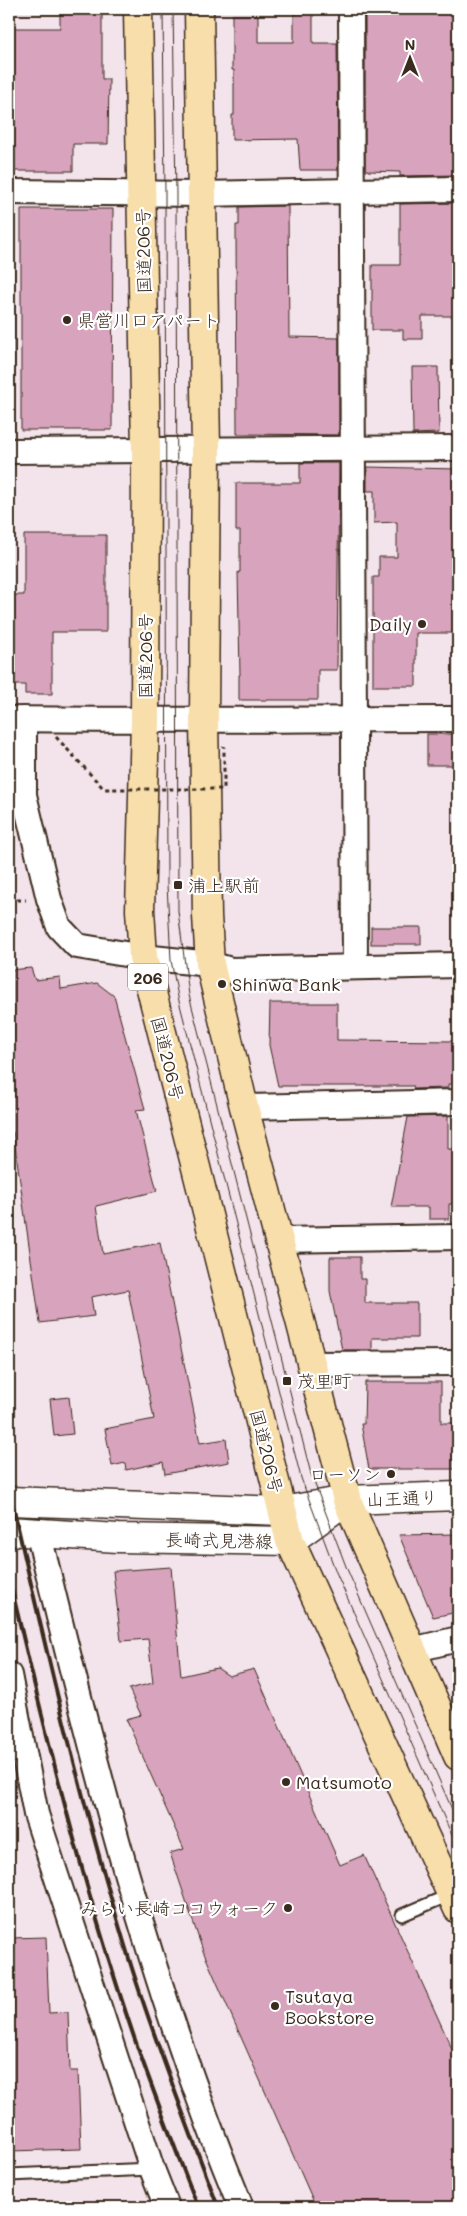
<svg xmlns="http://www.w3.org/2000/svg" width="467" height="2216" viewBox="0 0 467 2216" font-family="Mali,'Klee One',sans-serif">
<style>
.green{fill:#b6edb0;stroke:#788c67}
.building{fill:#d8a3bc;stroke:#3b2a1e}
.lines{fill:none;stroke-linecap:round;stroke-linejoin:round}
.lane-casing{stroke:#3b2a1e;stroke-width:15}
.street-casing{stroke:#3b2a1e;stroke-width:28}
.secondary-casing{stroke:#3b2a1e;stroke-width:31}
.highway-casing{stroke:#3b2a1e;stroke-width:31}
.path{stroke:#3b2a1e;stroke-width:3;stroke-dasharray:4 4;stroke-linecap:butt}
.lane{stroke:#fff;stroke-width:11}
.street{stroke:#fff;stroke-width:24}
.secondary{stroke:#fff;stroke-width:28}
.highway{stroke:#f8deab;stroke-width:28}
.tram{stroke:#3b2a1e;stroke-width:1}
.rail{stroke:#3b2a1e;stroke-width:4}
.path-bridge{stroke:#3b2a1e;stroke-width:3;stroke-dasharray:4 4;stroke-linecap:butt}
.poi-dot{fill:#3b2a1e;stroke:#fff;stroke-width:2}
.labels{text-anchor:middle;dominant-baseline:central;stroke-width:4.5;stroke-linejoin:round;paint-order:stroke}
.shield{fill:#fff;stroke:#766a62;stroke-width:1}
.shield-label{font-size:16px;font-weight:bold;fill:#3b2a1e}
.street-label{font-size:18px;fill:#3b2a1e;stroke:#fff}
.poi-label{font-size:18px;fill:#3b2a1e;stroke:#fff;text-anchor:start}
</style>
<rect width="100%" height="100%" fill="#f3e3eb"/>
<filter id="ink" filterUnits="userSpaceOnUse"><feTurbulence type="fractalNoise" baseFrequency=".02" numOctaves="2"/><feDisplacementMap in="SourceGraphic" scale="10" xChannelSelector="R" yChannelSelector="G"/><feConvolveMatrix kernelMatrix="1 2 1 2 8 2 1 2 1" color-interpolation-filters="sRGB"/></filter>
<g filter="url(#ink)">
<polygon class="green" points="9,205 14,205 14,430 9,431"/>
<g class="building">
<polygon points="60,9 102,9 102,79 109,79 108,144 73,144 73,171 9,171 9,28 60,28"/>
<polygon points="365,9 458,9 458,175 400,176 400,172 368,171 368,170 365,170"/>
<polygon points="294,13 313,13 313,43 337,43 338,170 300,170 298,139 232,140 232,115 234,115 234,70 232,70 232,15 258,15 258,42 294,42"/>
<polygon points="458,203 458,316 422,316 422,339 403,339 403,330 372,330 372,265 400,265 400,204"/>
<polygon points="288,206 289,337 339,338 339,435 237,434 236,225 239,225 239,207"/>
<polygon points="21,209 113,209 112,430 21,430"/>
<polygon points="412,367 438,367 439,433 413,434"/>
<polygon points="300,463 339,463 337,670 318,670 318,700 239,700 239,675 240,675 238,572 240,572 240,531 236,531 236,483 300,483"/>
<polygon points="367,467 458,469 458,633 416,633 416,686 373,686 373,577 379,577 379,557 397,557 397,522 374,523 374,491 367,491"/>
<polygon points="24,535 106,535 106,632 52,632 52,694 25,694 25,685 9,685 9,595 24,595"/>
<rect x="427" y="734" width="31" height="31"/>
<rect x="371" y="927" width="50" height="17"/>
<polygon points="31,968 35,980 60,977 61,989 97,983 114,996 145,1109 136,1110 157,1191 96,1206 103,1254 160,1243 200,1443 226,1439 229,1462 165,1474 163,1462 126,1470 125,1463 112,1466 105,1429 154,1419 128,1290 91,1297 94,1316 40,1323 13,1132 9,1133 9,970"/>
<polygon points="270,1003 337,1003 337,1040 458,1041 458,1084 448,1084 448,1088 413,1089 414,1086 278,1086 269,1045"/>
<polygon points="448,1116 448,1149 458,1149 458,1204 449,1204 449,1219 429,1219 429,1207 391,1207 408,1117"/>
<polygon points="330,1257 360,1257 360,1279 365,1279 365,1303 417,1303 417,1338 372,1338 372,1350 342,1350 330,1291"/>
<polygon points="365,1382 441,1382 441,1423 458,1423 458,1469 369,1469 361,1424 364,1424"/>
<polygon points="69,1397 73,1434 54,1436 50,1399"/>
<polygon points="458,1534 458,1612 433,1617 399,1535"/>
<polygon points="171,1567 181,1676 217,1668 229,1676 254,1669 340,1865 364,1855 458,2062 458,2207 316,2207 203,1951 170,1853 184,1849 126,1719 141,1715 129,1689 153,1683 148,1639 121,1641 113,1571"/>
<polygon points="46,1937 49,2013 68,2012 70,2071 78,2071 81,2149 9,2151 9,1938"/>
</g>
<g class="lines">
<g class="lane-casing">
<g id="lane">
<polyline points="402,1915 452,1894"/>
<polyline points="9,2175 152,2169"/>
</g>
</g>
<g class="street-casing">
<g id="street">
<polyline points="351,9 355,967"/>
<polyline points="9,192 201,194 458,189"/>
<polyline points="9,451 458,448"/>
<path d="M10 719C159 721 309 719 458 719"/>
<polyline points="24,719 24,795 49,899 59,927 77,946 143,957 210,964 231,970 458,965"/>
<polyline points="244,1107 458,1102"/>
<polyline points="279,1240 458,1237"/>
<polyline points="312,1364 458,1363"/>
<path d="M38 1531C93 1760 151 1989 241 2207"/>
<polyline points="412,1650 458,1639"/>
<polyline points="9,1675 36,1814 152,2169 167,2207"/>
</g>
</g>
<g class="secondary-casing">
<g id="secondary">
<polyline points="9,1501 282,1511 347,1500 458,1496"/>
<polyline points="9,1531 118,1538 290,1541 341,1504"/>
</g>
</g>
<g class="highway-casing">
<g id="highway">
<polyline points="138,9 146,451 145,721 140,910 143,957 290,1541 458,1909"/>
<polyline points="199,9 206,450 204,719 207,916 210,964 244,1107 347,1500 458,1756"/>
</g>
</g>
<polyline class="path" points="9,900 26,900"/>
<use href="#lane" class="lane"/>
<use href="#street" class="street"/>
<use href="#secondary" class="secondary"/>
<use href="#highway" class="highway"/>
<g class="tram">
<polyline points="163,9 165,193 167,885 171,960 178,997 301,1478 336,1572 458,1849"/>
<polyline points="173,9 176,194 178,911 189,995 311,1474 347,1569 458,1823"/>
</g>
<g class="rail">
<path d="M9 1488C45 1647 82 1806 130 1962 156 2045 188 2126 218 2207"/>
<path d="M9 1577C45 1732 83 1887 134 2037 154 2094 176 2151 198 2207"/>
</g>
<polyline class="path-bridge" points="56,737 104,789 224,789 224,746"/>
</g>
</g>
<g class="poi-dot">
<circle cx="67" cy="320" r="5"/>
<circle cx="422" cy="624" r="5"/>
<rect x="173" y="880" width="10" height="10" rx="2.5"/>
<circle cx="222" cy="984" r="5"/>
<rect x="282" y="1376" width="10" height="10" rx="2.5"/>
<circle cx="391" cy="1474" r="5"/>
<circle cx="286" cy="1782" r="5"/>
<circle cx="288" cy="1908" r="5"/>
<circle cx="275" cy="2006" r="5"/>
</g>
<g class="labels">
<rect class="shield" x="128" y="963.5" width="40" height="27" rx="4"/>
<g class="shield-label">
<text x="148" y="977">206</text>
</g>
<g class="street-label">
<text transform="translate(143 251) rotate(-91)">国道206号</text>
<text transform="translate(145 656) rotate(-90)">国道206号</text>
<text transform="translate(168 1058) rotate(76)">国道206号</text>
<text transform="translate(267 1451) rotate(76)">国道206号</text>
<text transform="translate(402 1498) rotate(-2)">山王通り</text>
<text transform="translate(219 1540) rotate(1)">長崎式見港線</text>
</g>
<g class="poi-label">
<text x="77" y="320">県営川口アパート</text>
<text x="412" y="624" text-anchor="end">Daily</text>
<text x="188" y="885">浦上駅前</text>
<text x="232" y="984">Shinwa Bank</text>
<text x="297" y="1381">茂里町</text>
<text x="381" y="1474" text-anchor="end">ローソン</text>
<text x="296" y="1782">Matsumoto</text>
<text x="278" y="1908" text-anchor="end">みらい長崎ココウォーク</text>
<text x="285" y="1996">Tsutaya<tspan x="285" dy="21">Bookstore</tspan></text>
</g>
</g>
<rect width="467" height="2216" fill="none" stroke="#fff" stroke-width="30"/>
<rect x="15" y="15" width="437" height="2186" fill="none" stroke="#3b2a1e" stroke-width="2" filter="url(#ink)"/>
<g transform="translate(410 58)" stroke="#ffffff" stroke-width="4" paint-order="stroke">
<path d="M0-4L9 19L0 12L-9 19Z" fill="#3b2a1e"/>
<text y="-8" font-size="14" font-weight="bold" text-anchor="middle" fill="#3b2a1e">N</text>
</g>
</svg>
